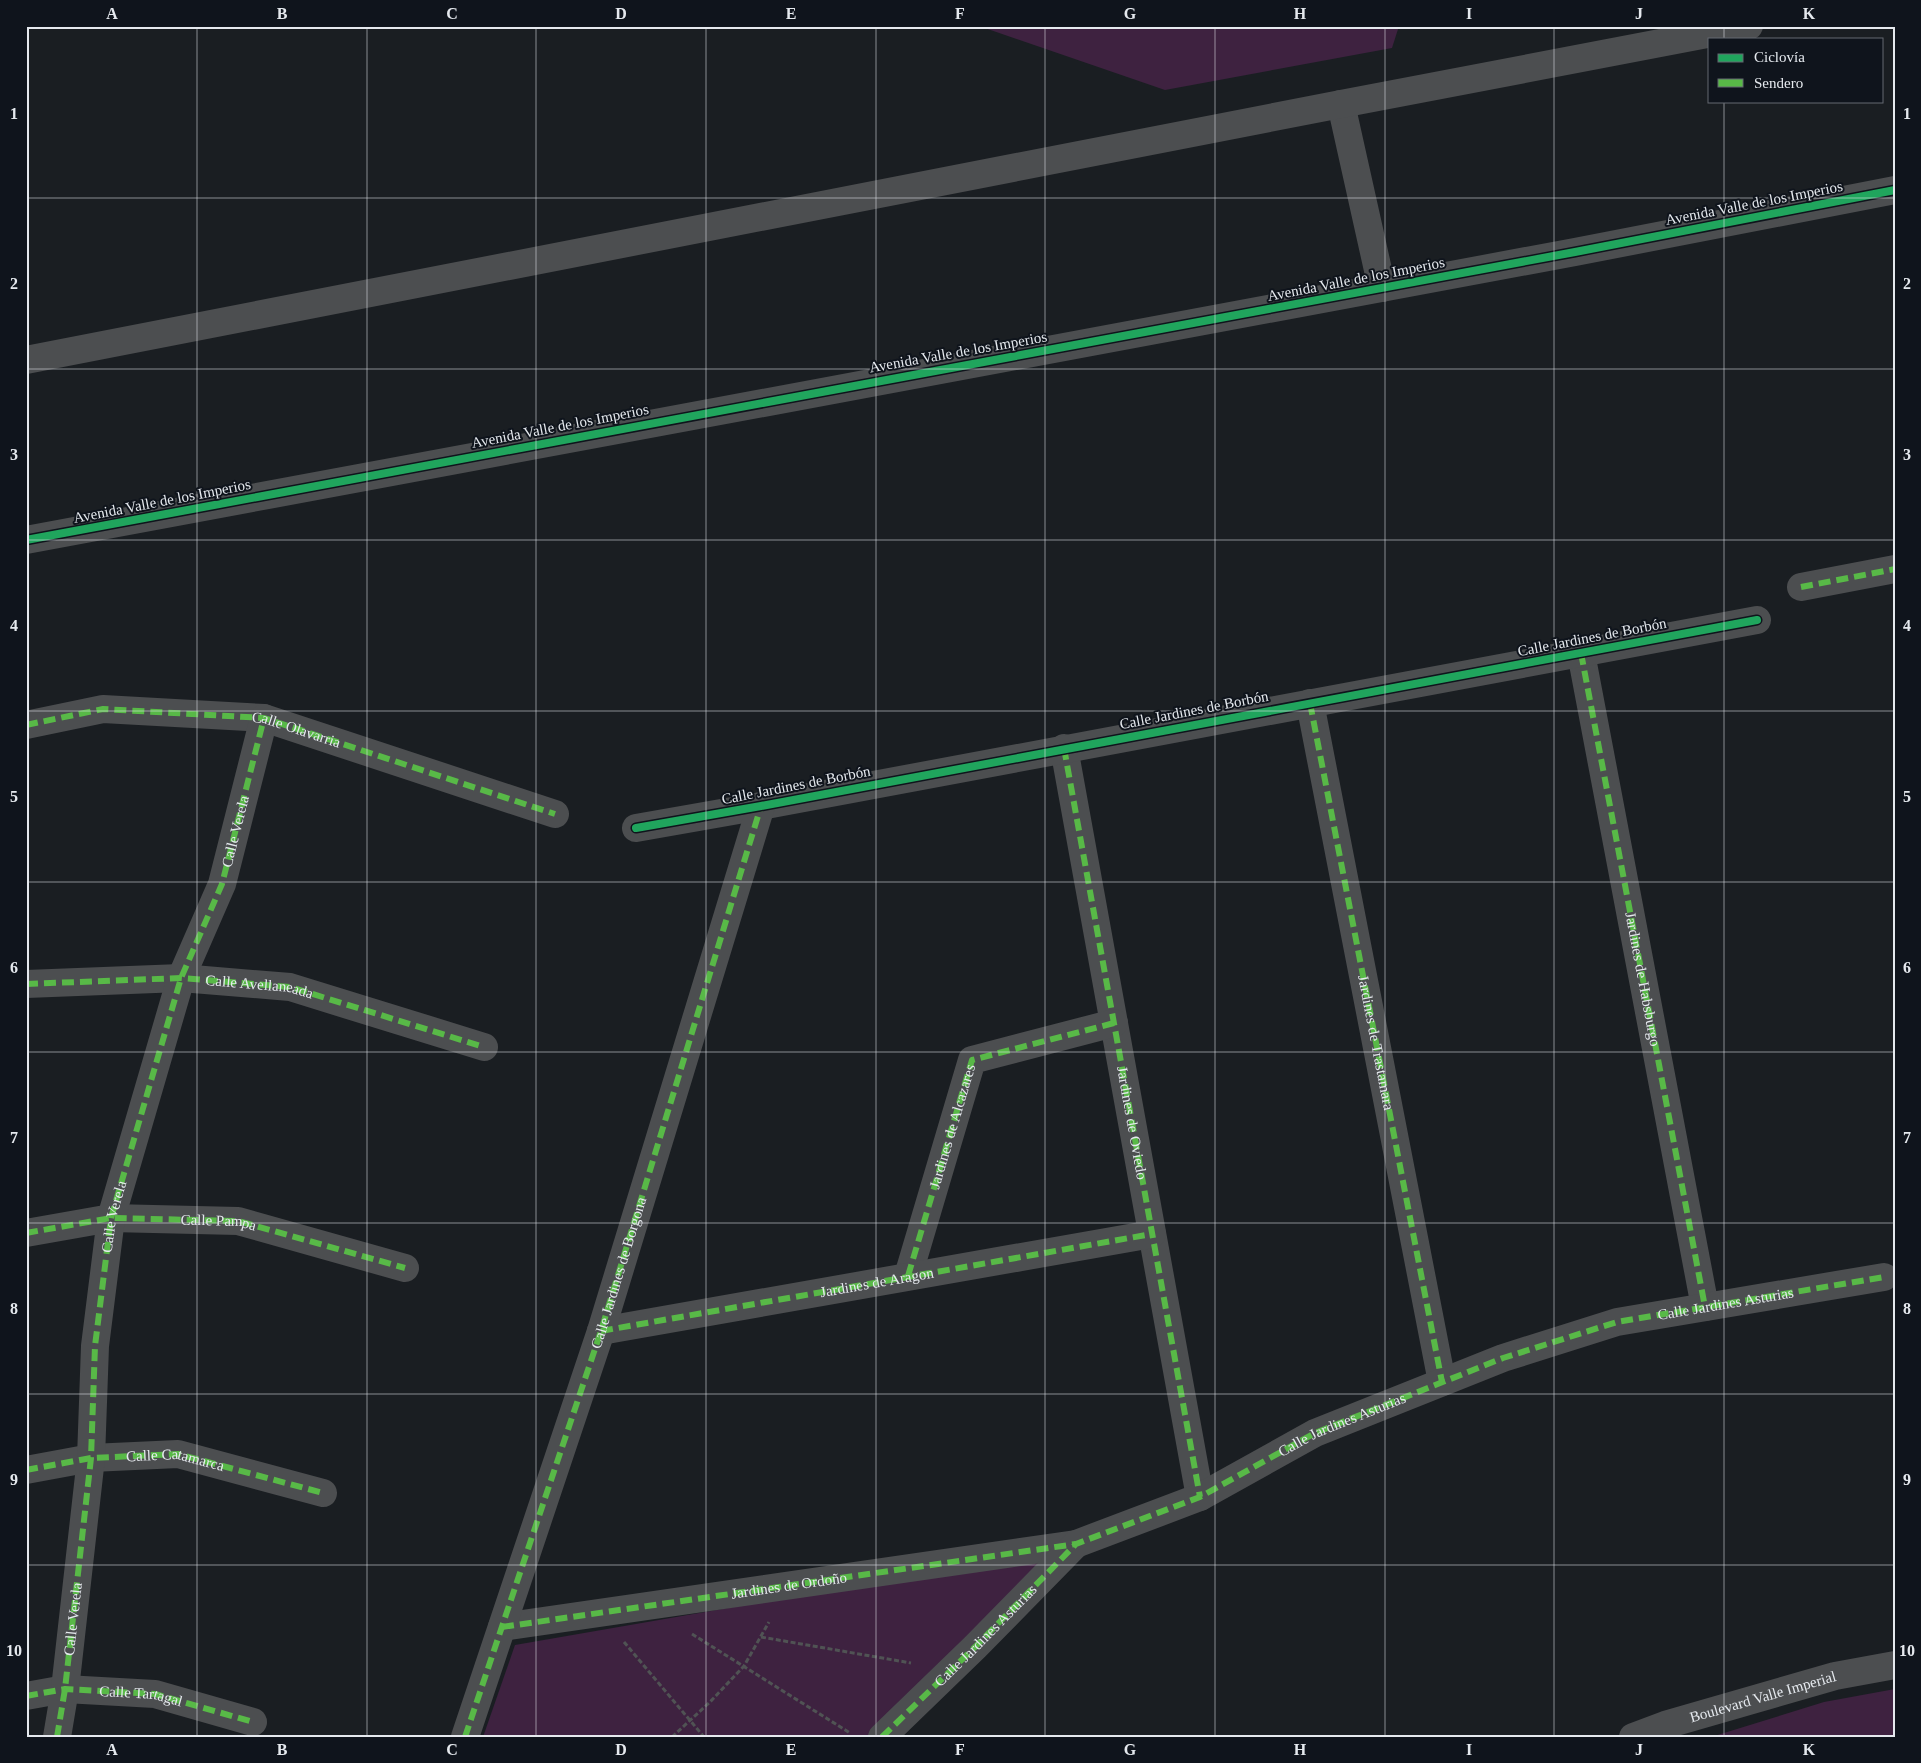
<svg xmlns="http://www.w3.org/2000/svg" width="1921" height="1763" viewBox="0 0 1921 1763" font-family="'Times New Roman',serif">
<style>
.green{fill:#3e2240}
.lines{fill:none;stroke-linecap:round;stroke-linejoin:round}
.path{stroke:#505354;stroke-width:3;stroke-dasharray:5 2.5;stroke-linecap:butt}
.minor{stroke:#4c4e50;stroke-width:28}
.quiet{stroke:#58b947;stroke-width:6;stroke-dasharray:12 6;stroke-linecap:butt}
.cycleway-casing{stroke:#0f141c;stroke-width:11}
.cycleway{stroke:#20a55d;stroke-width:8}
.grid{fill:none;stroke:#e5e9ee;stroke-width:1;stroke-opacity:0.55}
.labels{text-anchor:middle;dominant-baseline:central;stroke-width:4;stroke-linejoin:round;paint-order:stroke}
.street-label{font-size:15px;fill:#e5e9ee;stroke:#0f141c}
.neatline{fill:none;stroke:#e5e9ee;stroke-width:2}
.grid-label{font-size:16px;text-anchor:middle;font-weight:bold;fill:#e5e9ee}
</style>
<rect width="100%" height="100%" fill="#1a1e22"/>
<g class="green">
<polygon points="979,26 1399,26 1392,48 1165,90"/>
<polygon points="1063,1550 870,1737 483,1737 515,1645"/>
<polygon points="1895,1689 1895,1737 1711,1737 1824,1702"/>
</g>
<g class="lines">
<g class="path">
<polyline points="692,1634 850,1733"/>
<polyline points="761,1637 911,1663"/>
<polyline points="624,1642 704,1737"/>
<polyline points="672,1737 710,1702 744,1666 769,1622"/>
</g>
<g class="minor">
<polyline points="1341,104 1382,288"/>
<polyline points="26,360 1341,104 1749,26"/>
<polyline points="26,540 1575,252 1895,190"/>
<polyline points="1801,587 1895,569"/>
<path id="s1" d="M1581 653 1705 1307"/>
<path id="s2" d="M1310 703 1442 1382"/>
<path id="s3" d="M26 725 103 709 264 718 555 814"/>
<path id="s4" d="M1064 748 1200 1497"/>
<polyline points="636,828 761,806 1757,620"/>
<path id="s5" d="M26 984 181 978 290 987 484 1047"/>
<path id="s6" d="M26 1233 111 1218 238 1221 405 1268"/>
<path id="s7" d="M908 1276 972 1060 1114 1023"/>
<path id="s8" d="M601 1331 1152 1234"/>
<path id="s9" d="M26 1470 91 1458 178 1454 323 1493"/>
<polyline points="502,1627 1076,1544"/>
<path id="s10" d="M26 1696 65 1689 155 1694 253 1722"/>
<path id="s11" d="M57 1737 65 1689 91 1458 95 1346 111 1218 181 978 222 884 264 718"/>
<polyline points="465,1737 601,1331 761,806"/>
<polyline points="882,1737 975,1647 1076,1544 1200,1497 1315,1433 1503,1358 1617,1322 1884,1277"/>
<path id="s12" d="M1633 1737 1665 1725 1835 1676 1895 1665"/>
</g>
<g class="quiet">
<polyline points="1801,587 1895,569"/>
<polyline points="1581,653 1705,1307"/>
<polyline points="1310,703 1442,1382"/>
<polyline points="26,725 103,709 264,718 555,814"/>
<polyline points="1064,748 1200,1497"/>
<polyline points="26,984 181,978 290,987 484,1047"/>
<polyline points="26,1233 111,1218 238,1221 405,1268"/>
<polyline points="908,1276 972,1060 1114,1023"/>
<polyline points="601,1331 1152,1234"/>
<polyline points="26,1470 91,1458 178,1454 323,1493"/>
<path id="s13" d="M502 1627 1076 1544"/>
<polyline points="26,1696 65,1689 155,1694 253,1722"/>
<polyline points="57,1737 65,1689 91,1458 95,1346 111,1218 181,978 222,884 264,718"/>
<path id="s14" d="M465 1737 601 1331 761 806"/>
<path id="s15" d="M882 1737 975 1647 1076 1544 1200 1497 1315 1433 1503 1358 1617 1322 1884 1277"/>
</g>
<g class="cycleway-casing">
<g id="cycleway">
<polyline points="26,540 1575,252 1895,190"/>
<polyline points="636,828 761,806 1757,620"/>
</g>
</g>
<use href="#cycleway" class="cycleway"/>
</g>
<path class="grid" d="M197 26V1737M367 26V1737M536 26V1737M706 26V1737M876 26V1737M1045 26V1737M1215 26V1737M1385 26V1737M1554 26V1737M1724 26V39M1724 101V1737M26 198H1895M26 369H1895M26 540H1895M26 711H1895M26 882H1895M26 1052H1895M26 1223H1895M26 1394H1895M26 1565H1895"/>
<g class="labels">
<g class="street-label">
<text transform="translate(1754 203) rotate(-11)">Avenida Valle de los Imperios</text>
<text transform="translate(1356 279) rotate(-11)">Avenida Valle de los Imperios</text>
<text transform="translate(958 352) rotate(-10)">Avenida Valle de los Imperios</text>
<text transform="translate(560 426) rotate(-11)">Avenida Valle de los Imperios</text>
<text transform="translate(162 501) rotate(-11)">Avenida Valle de los Imperios</text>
<text transform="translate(1592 637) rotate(-11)">Calle Jardines de Borbón</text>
<text transform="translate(1194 710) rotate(-11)">Calle Jardines de Borbón</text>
<text stroke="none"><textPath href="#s3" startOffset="274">Calle Olavarria</textPath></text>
<text transform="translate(796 785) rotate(-11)">Calle Jardines de Borbón</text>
<text stroke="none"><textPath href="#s11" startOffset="929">Calle Verela</textPath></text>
<text stroke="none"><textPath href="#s1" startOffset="332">Jardines de Habsburgo</textPath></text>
<text stroke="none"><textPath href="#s5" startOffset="234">Calle Avellaneada</textPath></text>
<text stroke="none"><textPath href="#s2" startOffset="346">Jardines de Trastamara</textPath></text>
<text stroke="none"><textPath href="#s4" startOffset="381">Jardines de Oviedo</textPath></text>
<text stroke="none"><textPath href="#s7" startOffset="156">Jardines de Alcazares</textPath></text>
<text stroke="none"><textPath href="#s11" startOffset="524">Calle Verela</textPath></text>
<text stroke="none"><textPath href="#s6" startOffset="194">Calle Pampa</textPath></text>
<text stroke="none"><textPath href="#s14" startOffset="489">Calle Jardines de Borgona</textPath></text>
<text stroke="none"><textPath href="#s8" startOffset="280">Jardines de Aragon</textPath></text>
<text stroke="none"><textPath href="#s15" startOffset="970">Calle Jardines Asturias</textPath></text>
<text stroke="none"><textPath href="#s15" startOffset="566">Calle Jardines Asturias</textPath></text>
<text stroke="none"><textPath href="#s9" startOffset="151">Calle Catamarca</textPath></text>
<text stroke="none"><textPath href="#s13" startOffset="290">Jardines de Ordoño</textPath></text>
<text stroke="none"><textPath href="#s11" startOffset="119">Calle Verela</textPath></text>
<text stroke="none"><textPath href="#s15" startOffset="145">Calle Jardines Asturias</textPath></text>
<text stroke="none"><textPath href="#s10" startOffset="116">Calle Tartagal</textPath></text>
<text stroke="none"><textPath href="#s12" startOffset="136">Boulevard Valle Imperial</textPath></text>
</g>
</g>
<rect width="1921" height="1763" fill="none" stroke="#0f141c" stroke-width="55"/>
<rect x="1708" y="38" width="175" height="65" fill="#0f141c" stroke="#656970"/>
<rect x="1718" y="54" width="25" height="8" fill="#20a55d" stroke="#656970"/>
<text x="1754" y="62" font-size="15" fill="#e5e9ee">Ciclovía</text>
<rect x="1718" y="79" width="25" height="8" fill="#58b947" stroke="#656970"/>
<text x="1754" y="88" font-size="15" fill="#e5e9ee">Sendero</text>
<rect x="28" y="28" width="1866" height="1708" class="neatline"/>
<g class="grid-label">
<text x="112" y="19">A</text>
<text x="282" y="19">B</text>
<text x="452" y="19">C</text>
<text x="621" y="19">D</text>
<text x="791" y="19">E</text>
<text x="960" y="19">F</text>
<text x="1130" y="19">G</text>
<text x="1300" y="19">H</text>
<text x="1469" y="19">I</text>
<text x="1639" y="19">J</text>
<text x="1809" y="19">K</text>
<text x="14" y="119">1</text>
<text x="1907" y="119">1</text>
<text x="14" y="289">2</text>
<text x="1907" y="289">2</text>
<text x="14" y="460">3</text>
<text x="1907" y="460">3</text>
<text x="14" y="631">4</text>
<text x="1907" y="631">4</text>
<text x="14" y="802">5</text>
<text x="1907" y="802">5</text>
<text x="14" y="973">6</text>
<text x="1907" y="973">6</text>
<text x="14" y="1143">7</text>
<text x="1907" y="1143">7</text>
<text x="14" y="1314">8</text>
<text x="1907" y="1314">8</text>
<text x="14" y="1485">9</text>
<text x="1907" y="1485">9</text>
<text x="14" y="1656">10</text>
<text x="1907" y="1656">10</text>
<text x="112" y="1755">A</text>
<text x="282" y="1755">B</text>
<text x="452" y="1755">C</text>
<text x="621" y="1755">D</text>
<text x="791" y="1755">E</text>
<text x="960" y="1755">F</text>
<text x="1130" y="1755">G</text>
<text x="1300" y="1755">H</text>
<text x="1469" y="1755">I</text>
<text x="1639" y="1755">J</text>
<text x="1809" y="1755">K</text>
</g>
</svg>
